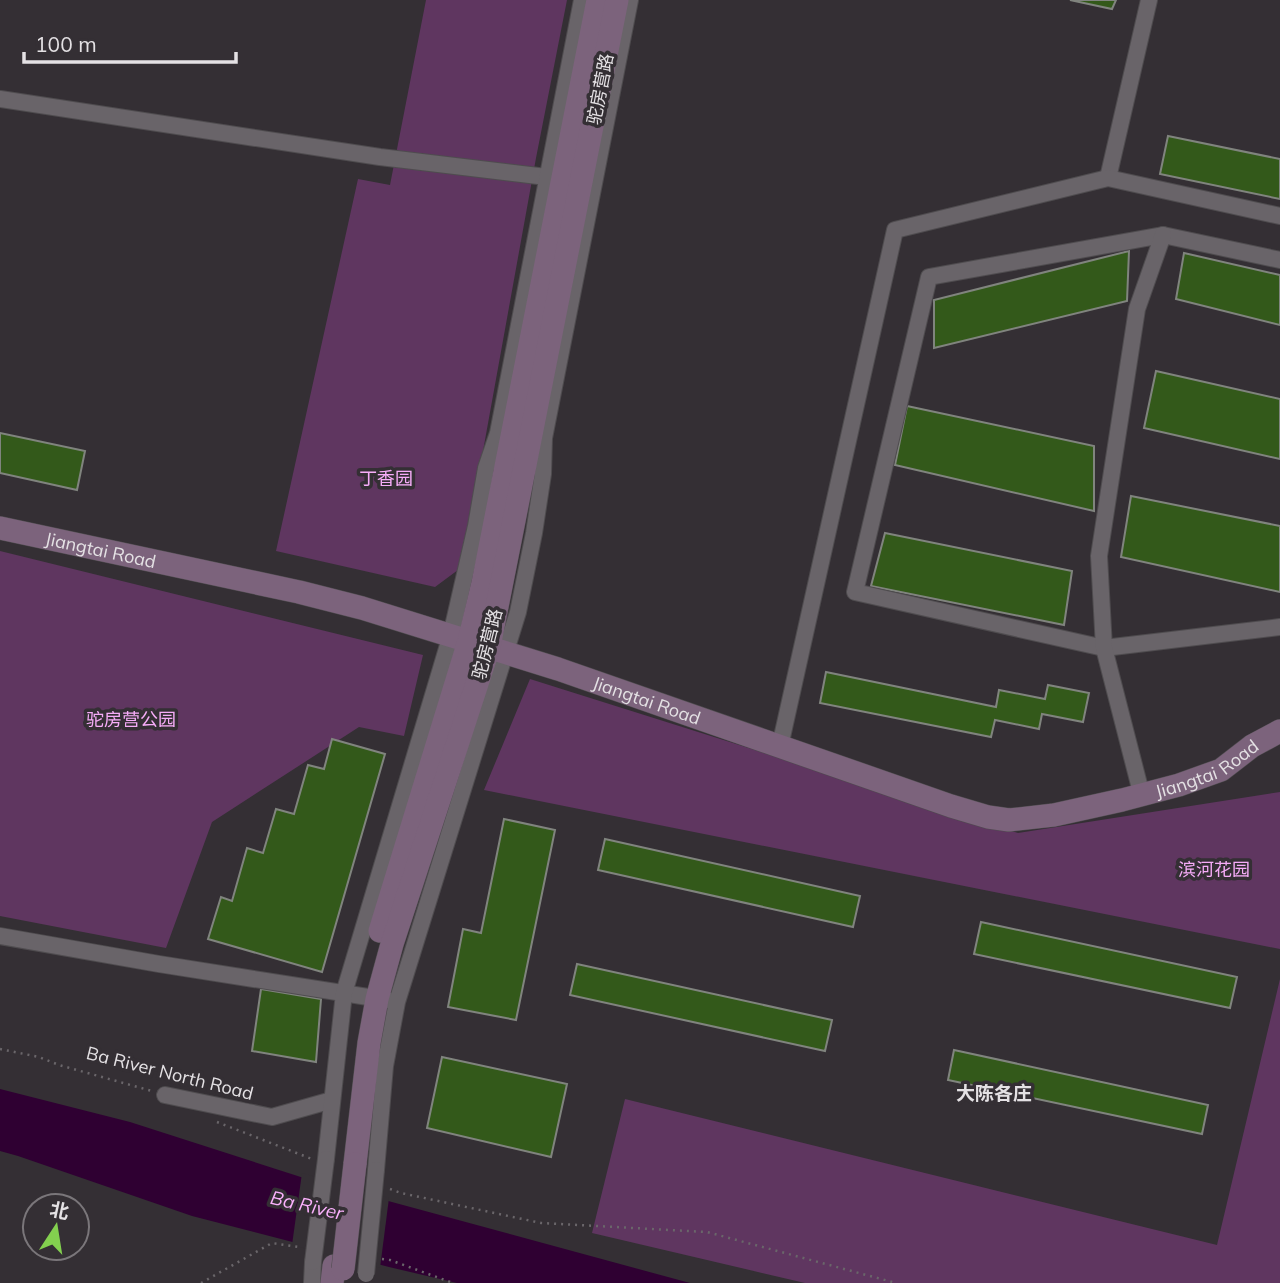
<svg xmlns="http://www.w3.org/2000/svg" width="1280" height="1283" viewBox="0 0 1280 1283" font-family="Mulish,'Noto Sans SC',sans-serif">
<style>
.green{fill:#5f3660}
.water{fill:#2f0032}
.pier{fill:#342f34}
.building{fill:#33591a;stroke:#80847e;stroke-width:2}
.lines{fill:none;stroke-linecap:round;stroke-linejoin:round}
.street-casing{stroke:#4f4c4f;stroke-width:18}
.secondary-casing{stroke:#4f4c4f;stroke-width:24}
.path{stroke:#6a666a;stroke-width:2.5;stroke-dasharray:2 5;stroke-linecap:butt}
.street{stroke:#696469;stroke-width:16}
.secondary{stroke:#7c637c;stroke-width:23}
.street-bridge-casing{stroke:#4f4c4f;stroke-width:18;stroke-linecap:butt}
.secondary-bridge-casing{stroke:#4f4c4f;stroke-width:24;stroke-linecap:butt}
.street-bridge{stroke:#696469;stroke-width:16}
.secondary-bridge{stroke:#7c637c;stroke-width:23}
.labels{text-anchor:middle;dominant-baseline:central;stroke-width:7;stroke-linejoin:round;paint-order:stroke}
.street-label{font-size:18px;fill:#e4e1e4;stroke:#342f34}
.park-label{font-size:18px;fill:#f6acf8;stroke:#342f34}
.neighbourhood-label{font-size:19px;font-weight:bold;fill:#e4e1e4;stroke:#342f34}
.water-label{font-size:19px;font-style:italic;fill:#fbb1fd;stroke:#342f34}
</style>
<rect width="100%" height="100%" fill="#342f34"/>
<g class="green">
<polygon points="426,0 567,0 536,158 462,567 435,587 276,551 358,179 390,185"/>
<polygon points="0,551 423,655 404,736 359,727 212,822 166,948 0,916"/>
<polygon points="530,679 1018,833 1280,792 1280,949 484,790"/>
<polygon points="1280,979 1280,1283 805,1283 592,1233 625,1099 1217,1245"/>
</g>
<polygon class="water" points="0,1089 130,1122 307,1179 690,1283 457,1283 389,1267 192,1216 18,1156 0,1151"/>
<polygon class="pier" points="302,1173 389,1198 380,1268 292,1245"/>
<g class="building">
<polygon points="1070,0 1116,0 1112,9"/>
<polygon points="1168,136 1280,159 1280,199 1160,174"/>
<polygon points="1129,251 1127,301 934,348 934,300"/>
<polygon points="1184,253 1280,275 1280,325 1176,299"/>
<polygon points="1156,371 1280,399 1280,459 1144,428"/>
<polygon points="907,406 1094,446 1094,511 895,465"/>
<polygon points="0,433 85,451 77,490 0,473"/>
<polygon points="1131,496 1280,526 1280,592 1121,557"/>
<polygon points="885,533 1072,571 1064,625 871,586"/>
<polygon points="826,672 996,707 999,690 1045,699 1048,685 1089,693 1083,722 1042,714 1039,729 995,720 991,737 820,703"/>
<polygon points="332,739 385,754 322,972 208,939 221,897 232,901 247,848 263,853 276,809 294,814 308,765 324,769"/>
<polygon points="504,819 555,830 516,1020 448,1007 463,929 481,933"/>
<polygon points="605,839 860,896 853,927 598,870"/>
<polygon points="981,922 1237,977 1230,1008 974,954"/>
<polygon points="577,964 832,1020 825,1051 570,995"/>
<polygon points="261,989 321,999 316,1062 252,1051"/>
<polygon points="954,1050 1208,1105 1202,1134 948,1080"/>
<polygon points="442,1057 567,1084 551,1157 427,1128"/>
</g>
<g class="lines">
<g class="street-casing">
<g id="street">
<polyline points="0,99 380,157 555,178"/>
<polyline points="1108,178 1149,0"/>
<polyline points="1280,260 1163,235 929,277 855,592 1104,648 1280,627"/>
<polyline points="780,746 895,230 1108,178 1280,216"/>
<polyline points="1142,796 1104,648 1099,556 1137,309 1163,235"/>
<polyline points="0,936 159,964 387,1000"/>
<polyline points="165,1095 272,1117 332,1100"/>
<polyline points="326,1159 344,993 451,635 476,526 486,468 498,433 582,0"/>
<polyline points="376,1170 385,1066 397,1002 518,612 534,533 543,474 544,438 630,0"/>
<polyline points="312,1283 313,1262"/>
</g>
</g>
<g class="secondary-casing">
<g id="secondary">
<path id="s1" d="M0 528 299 592 362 608 558 669 951 806 988 817 1009 820 1054 815 1122 800 1179 785 1221 770 1252 746 1280 731"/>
<polyline points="380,931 469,641 483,583 598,0"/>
<polyline points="355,1164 369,1043 377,999 392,944 489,647 617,0"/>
<polyline points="332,1283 334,1266"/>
</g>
</g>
<g class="path">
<polyline points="0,1049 39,1057 59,1065 152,1091"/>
<polyline points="217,1122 312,1159"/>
<polyline points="390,1189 401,1193 541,1223 707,1232 896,1283"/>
<polyline points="382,1259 390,1260 453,1283"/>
<polyline points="201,1283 272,1243 299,1247"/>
</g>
<use href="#street" class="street"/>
<use href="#secondary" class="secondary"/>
<g class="street-bridge-casing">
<g id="street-bridge">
<polyline points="313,1262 326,1159"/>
<polyline points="366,1274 376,1170"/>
</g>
</g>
<g class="secondary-bridge-casing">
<polyline id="secondary-bridge" points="343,1269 355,1164"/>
</g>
<use href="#street-bridge" class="street-bridge"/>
<use href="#secondary-bridge" class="secondary-bridge"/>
</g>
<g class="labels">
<g class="street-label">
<text transform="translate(600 89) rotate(-79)">驼房营路</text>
<text stroke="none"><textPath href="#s1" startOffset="103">Jiangtai Road</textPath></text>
<text transform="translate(487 644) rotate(-76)">驼房营路</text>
<text stroke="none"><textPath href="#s1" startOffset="670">Jiangtai Road</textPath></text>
<text stroke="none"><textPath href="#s1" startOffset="1258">Jiangtai Road</textPath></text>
<text transform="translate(170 1073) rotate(14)">Ba River North Road</text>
</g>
<g class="park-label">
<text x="386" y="478">丁香园</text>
<text x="131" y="719">驼房营公园</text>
<text x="1214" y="869">滨河花园</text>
</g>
<g class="neighbourhood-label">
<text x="994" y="1093">大陈各庄</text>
</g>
<g class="water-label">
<text transform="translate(307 1205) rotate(13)">Ba River</text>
</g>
</g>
<g transform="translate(56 1227) rotate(12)"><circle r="33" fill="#342f34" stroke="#7a767a" stroke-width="2"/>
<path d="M0-5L12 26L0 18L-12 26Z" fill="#83d04f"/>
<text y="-10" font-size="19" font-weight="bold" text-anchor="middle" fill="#e4e1e4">北</text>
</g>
<path d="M24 52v10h212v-10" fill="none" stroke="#e4e1e4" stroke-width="3.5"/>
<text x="35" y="52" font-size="21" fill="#e4e1e4" stroke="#342f34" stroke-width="5" paint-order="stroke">100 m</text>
</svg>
